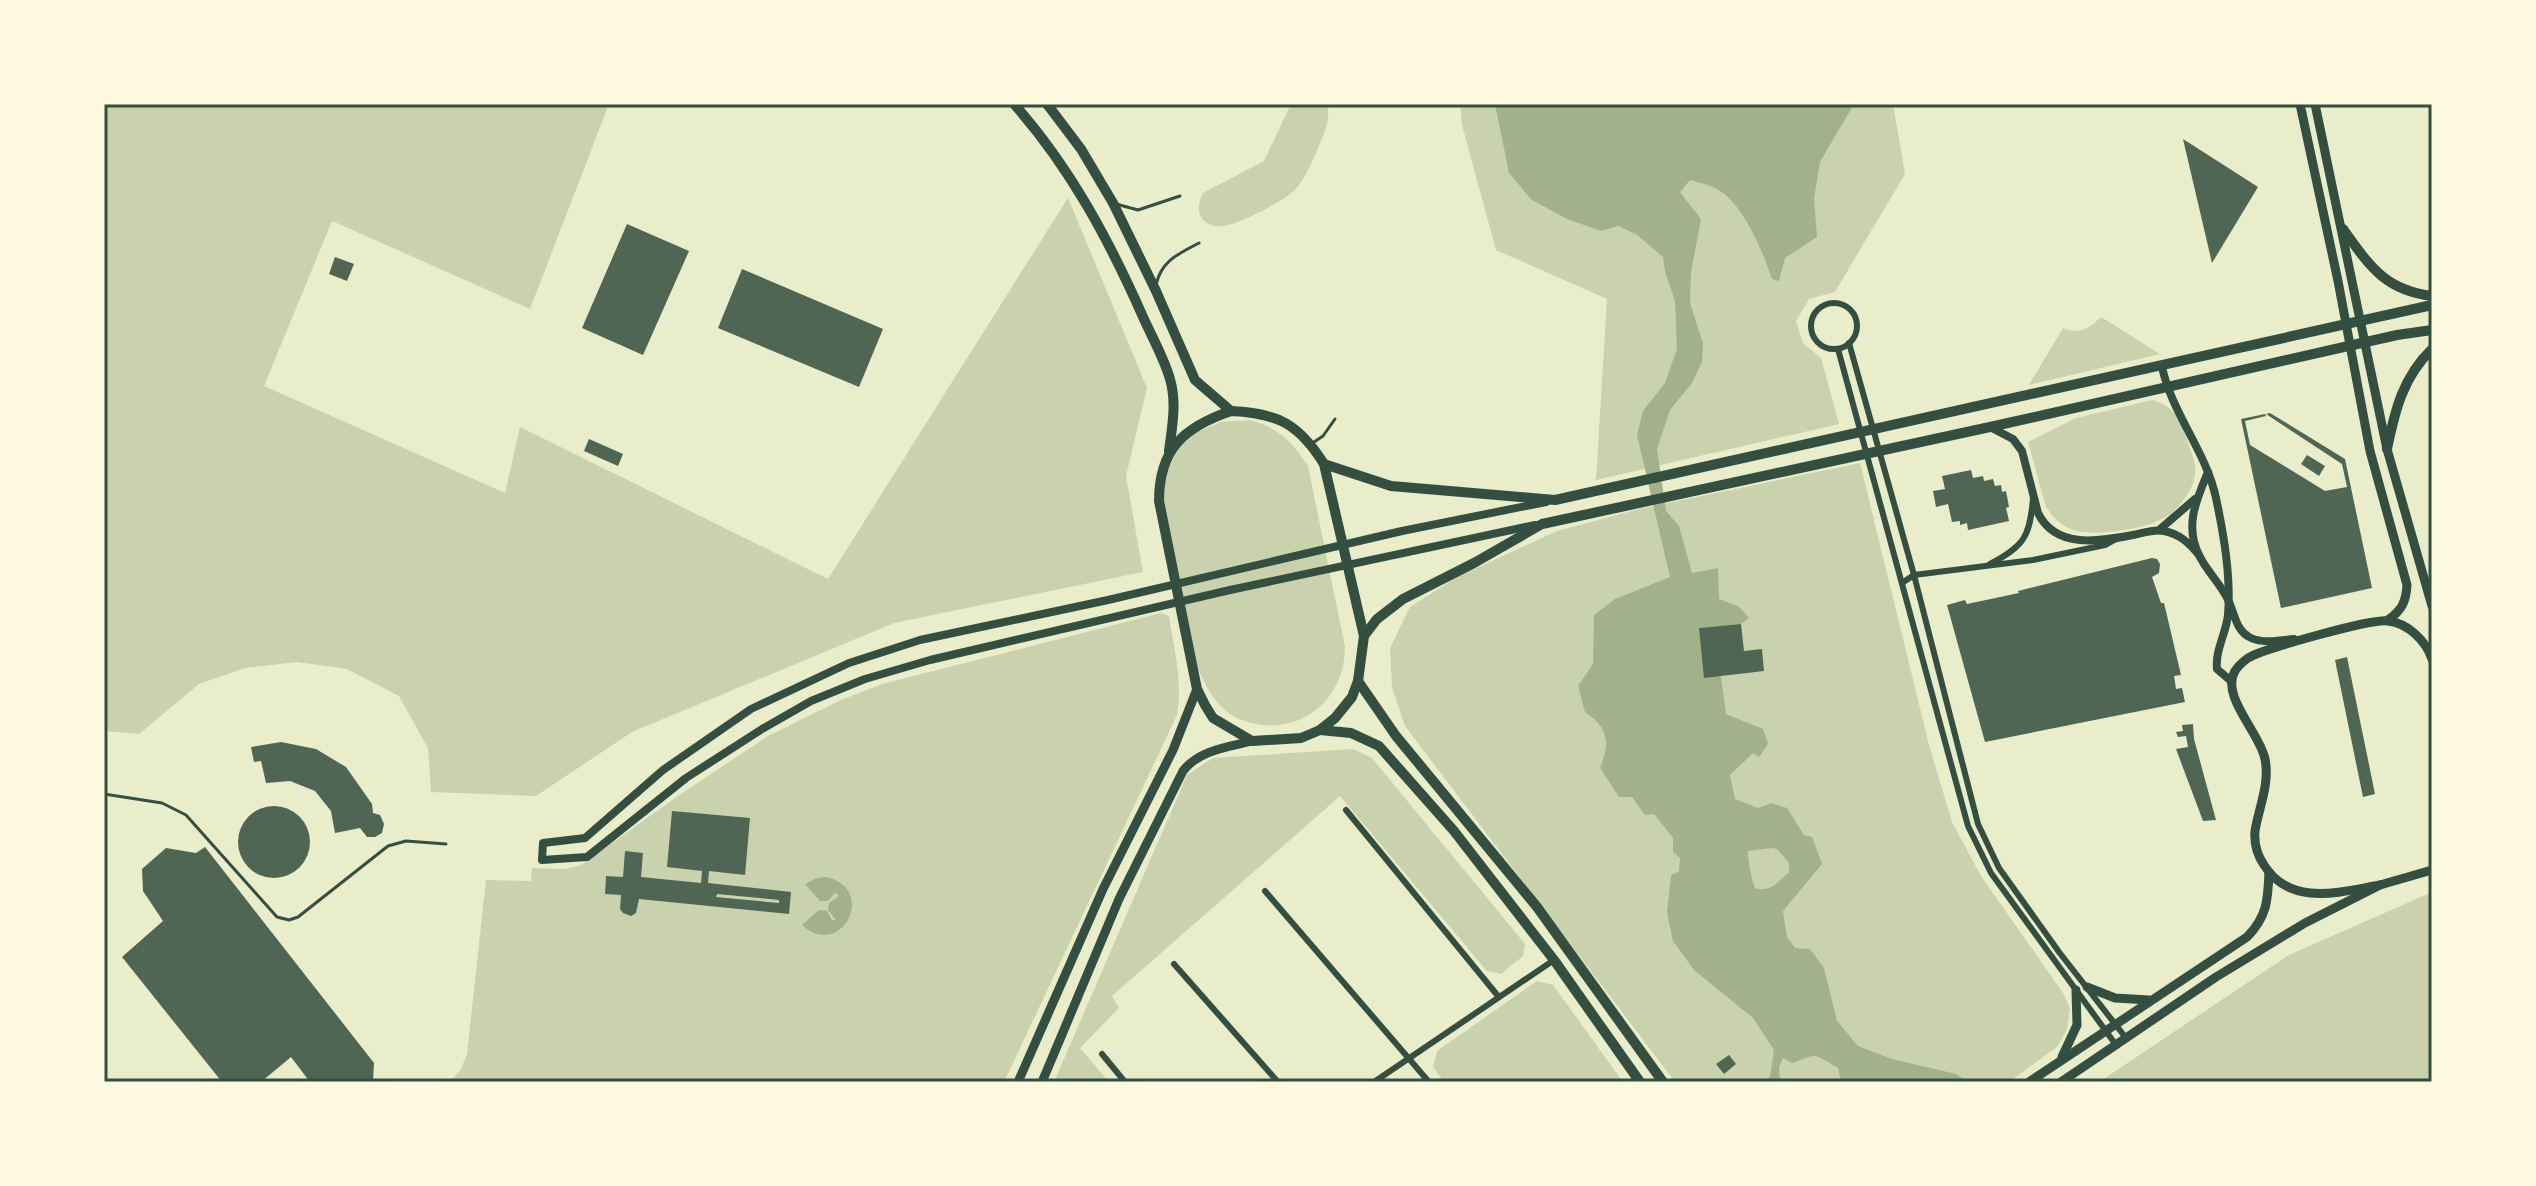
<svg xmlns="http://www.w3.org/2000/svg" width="2536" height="1186" viewBox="0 0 2536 1186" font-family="'Space Grotesk',sans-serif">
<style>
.green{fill:#cad2ad}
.water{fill:#a3b18a;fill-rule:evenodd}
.building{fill:#4f6655;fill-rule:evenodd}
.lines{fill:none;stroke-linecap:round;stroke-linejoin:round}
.service{stroke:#344e41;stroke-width:3}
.minor{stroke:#344e41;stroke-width:6}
.tertiary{stroke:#344e41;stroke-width:8}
.secondary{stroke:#344e41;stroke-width:9}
.primary{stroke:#344e41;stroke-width:10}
.neatline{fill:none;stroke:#344e41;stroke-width:3}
</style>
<rect width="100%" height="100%" fill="#e9edc9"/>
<g class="green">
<polygon points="104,104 609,104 530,309 332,221 264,386 505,493 520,427 828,579 1068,198 1147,388 1126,476 1143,572 894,623 632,732 536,796 431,792 428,748 399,696 347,669 297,662 245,668 199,684 139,734 104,731"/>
<path d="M1291 104H1327C1331 119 1325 132 1319 146 1312 161 1306 178 1295 190 1284 201 1239 224 1223 226 1216 228 1205 224 1201 217 1197 210 1199 200 1203 193L1264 161Z"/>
<polygon points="1460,104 1893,104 1905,174 1835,292 1809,299 1796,321 1803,343 1821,358 1839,424 1596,480 1607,299 1496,250 1462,125"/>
<path d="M2101 317 2160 354 2029 385 2063 328C2079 335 2090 328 2101 317Z"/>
<path d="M2152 400C2170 404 2180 417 2185 434 2189 446 2197 462 2195 475 2193 491 2177 512 2162 519 2143 529 2098 536 2077 531 2063 528 2051 517 2045 504L2028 442 2076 418Z"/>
<path d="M1250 420C1280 429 1291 440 1308 466L1345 647C1345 702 1296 740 1242 720 1217 711 1205 686 1196 663L1162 502 1165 474 1180 446 1197 432 1221 422Z"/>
<polygon points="1860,463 1929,745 1952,822 1981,876 2063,993 2070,1008 2067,1030 2057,1047 2009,1082 1675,1082 1405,726 1392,687 1390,648 1410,607 1457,577 1557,531 1639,509"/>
<path d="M1161 613 1169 616C1174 649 1183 682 1177 715L1004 1082H450L461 1069 467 1054 486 880 531 881 532 868 565 869 581 865 678 796 768 736 841 700 882 684Z"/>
<polygon points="1353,749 1372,758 1525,944 1523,956 1501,974 1487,971 1340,796 1112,996 1119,1008 1080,1048 1109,1082 1054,1082 1187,775 1213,758"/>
<polygon points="2432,892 2432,1082 2099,1082 2289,955"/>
<polygon points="1537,981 1553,985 1623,1082 1444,1082 1433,1067 1437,1051"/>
</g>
<g class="water">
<path d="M1495 104H1854L1820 162 1814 199 1817 237 1785 258 1779 281 1772 279C1763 252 1744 206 1720 191 1712 185 1700 183 1690 180L1680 192 1701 219 1691 272 1690 303 1703 343 1702 362 1692 383 1670 410 1657 449 1666 511 1679 526 1692 573 1718 568 1719 599 1738 606 1749 618 1741 624 1700 628 1721 676 1726 714 1763 729 1768 744 1759 757 1753 753 1730 775 1735 799 1758 808 1771 803 1787 808 1804 835 1812 837 1822 864 1783 911 1787 937 1795 948 1810 949 1824 968 1837 1021 1858 1046 1892 1059 1956 1074 1968 1082H1841L1838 1068C1812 1053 1820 1053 1792 1063L1783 1058 1779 1067 1780 1082H1765L1770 1076 1774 1050 1753 1018 1694 970 1673 941 1667 913 1671 875 1679 872 1680 858 1673 852V838L1654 814 1645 815 1632 797H1619L1600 768C1610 743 1609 728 1585 712L1578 686 1593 664 1594 615 1615 599 1670 577 1637 435 1643 411 1665 383 1677 349 1675 301 1665 272 1663 257 1636 234 1618 226 1601 231 1567 219 1532 200 1509 173ZM1772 848 1777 849 1789 863V872C1778 882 1770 893 1755 888 1752 882 1747 856 1748 851Z"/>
<path d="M826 877C879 889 841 961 802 925L819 910 827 911 832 920H836L828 910 829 903 838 897V894L835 893 828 901H820L805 884 817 878Z"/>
</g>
<g class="building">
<polygon points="2183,139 2258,187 2212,263"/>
<polygon points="627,224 689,251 643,355 582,328"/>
<polygon points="335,257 354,264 347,281 329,274"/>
<polygon points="742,269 883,329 859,387 718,328"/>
<polygon points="2270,413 2345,459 2372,588 2281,608 2241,419 2265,414 2266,416 2245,421 2250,445 2325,491 2347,487 2342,464 2266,414"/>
<polygon points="589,439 623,454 618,466 584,451"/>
<polygon points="2307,455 2325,466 2319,476 2301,464"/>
<polygon points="1971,470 1973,478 1983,476 1984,481 1993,479 1995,486 2001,485 2002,492 2006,491 2009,507 2006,508 2009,521 1968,530 1967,523 1960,525 1960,521 1952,522 1948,504 1936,507 1933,491 1945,489 1942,476"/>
<polygon points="2152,558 2157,559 2160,564 2159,573 2152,577 2161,603 2164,603 2181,675 2174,676 2176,689 2182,688 2185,702 1985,742 1947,605 1965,600 1967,604 2019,593 2018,591"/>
<polygon points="1741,624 1744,651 1762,649 1764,671 1704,678 1699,628"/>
<polygon points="2347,657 2375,794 2363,797 2335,660"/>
<polygon points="2193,724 2194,739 2216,820 2203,821 2176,749 2188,747 2186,736 2178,737 2176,732 2183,731 2182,725"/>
<polygon points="281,742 316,749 346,767 372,804 373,813 380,815 384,824 382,833 375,837 367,837 360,828 335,833 331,811 315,791 290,781 266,783 261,761 254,762 251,747"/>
<circle cx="274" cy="842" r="36"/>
<path d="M672 811 750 818 745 875 709 871 708 883 791 892 789 914 639 899 636 913 631 916 623 913 620 909 621 895 605 894 606 876 623 877 625 851 643 853 641 877 701 883 702 871 667 867ZM717 894 728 895 779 900V903L716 897Z"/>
<polygon points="205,847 374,1063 373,1082 310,1082 291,1057 261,1082 222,1082 122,957 163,921 143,891 142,869 166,848 196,853"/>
<polygon points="1729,1055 1736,1064 1724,1074 1716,1064"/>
</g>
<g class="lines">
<g class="service">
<polyline points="1116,204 1138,210 1180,196"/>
<path d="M1156 285C1161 261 1178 254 1199 243"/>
<polyline points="1314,442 1323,436 1335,419"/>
<polyline points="104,794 162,803 186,815 277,917 289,920 298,917 388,846 406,841 446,844"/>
</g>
<g class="minor">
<circle cx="1834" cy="326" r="23"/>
<polyline points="1849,343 1914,575 1978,824 1999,868 2059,952 2126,1038"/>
<polyline points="1838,349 1968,826 1991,873 2116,1045"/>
<path d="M1990 564C2024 546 2030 537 2033 498"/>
<polyline points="1902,583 1914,575 2033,560 2105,545 2116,539"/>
<polyline points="1346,810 1498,996"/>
<polyline points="1265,891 1429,1082"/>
<polyline points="1174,964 1278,1082"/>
<polyline points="1102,1054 1125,1082"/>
<polyline points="1374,1082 1554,960"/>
</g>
<g class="tertiary">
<path d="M2162 367C2172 414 2206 451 2216 498 2224 536 2231 576 2228 615 2226 634 2215 650 2217 669L2231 681"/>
<path d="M1990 427 2013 439 2022 451 2038 513C2056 550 2101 541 2133 535 2143 533 2154 529 2164 531 2180 534 2189 543 2199 555"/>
<path d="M2208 472C2197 499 2184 525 2199 555 2207 572 2222 585 2229 602 2235 615 2236 631 2251 638 2264 644 2281 640 2294 639"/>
<polyline points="1535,525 1230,590 930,660 865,679 811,701 762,729 686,778 587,857 542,860 543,843 585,838 663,770 751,709 849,663 920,640 1108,600 1402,531 1546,502"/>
<polyline points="2159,530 2195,499"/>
</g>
<g class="secondary">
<path d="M2300 104 2338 281 2370 451 2407 585C2406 602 2402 610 2388 620"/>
<polyline points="2315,104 2387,449 2432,606"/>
<path d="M2380 885C2340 892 2290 907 2264 865 2257 855 2254 843 2255 831 2259 807 2270 784 2265 759 2260 733 2220 696 2235 671 2238 666 2244 661 2248 658 2263 649 2373 618 2388 621 2408 623 2426 641 2432 659"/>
<polyline points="2087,987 2115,998 2149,1000"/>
<polyline points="2062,1057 2077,1025 2076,990"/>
<polyline points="1018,1082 1103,889 1173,750 1197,689"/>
<path d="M1042 1082 1119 899 1183 771C1199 750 1228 747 1252 741"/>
<path d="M2029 1082 2247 937C2267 917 2268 900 2269 872"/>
<polyline points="2061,1082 2216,977 2305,923 2380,885 2432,870"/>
</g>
<g class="primary">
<path d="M1014 104C1070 167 1109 240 1143 317 1152 337 1164 358 1170 379 1177 403 1172 427 1169 451"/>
<polyline points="1047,104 1081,149 1113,203 1156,291 1195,380 1231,411"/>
<path d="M2343 229C2369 265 2384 290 2432 296"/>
<path d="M1231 411C1278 413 1299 424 1324 464L1364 636 1358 681 1352 697 1335 718 1320 730 1301 738 1252 741 1213 718 1205 705 1197 689 1159 501C1159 449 1184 427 1231 411Z"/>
<path d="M2387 449C2395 410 2403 377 2432 349"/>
<polyline points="1324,464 1391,486 1555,500 2432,305"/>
<polyline points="1364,636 1377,619 1403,599 1474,563 1542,524 1990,427 2397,335 2432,330"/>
<polyline points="1358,681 1396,736 1537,907 1663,1082"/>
<polyline points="1320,730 1351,733 1379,746 1454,831 1554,960 1640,1082"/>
</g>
</g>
<rect width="2536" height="1186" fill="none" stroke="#fefae0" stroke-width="212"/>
<rect x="106" y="106" width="2324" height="974" class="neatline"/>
</svg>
